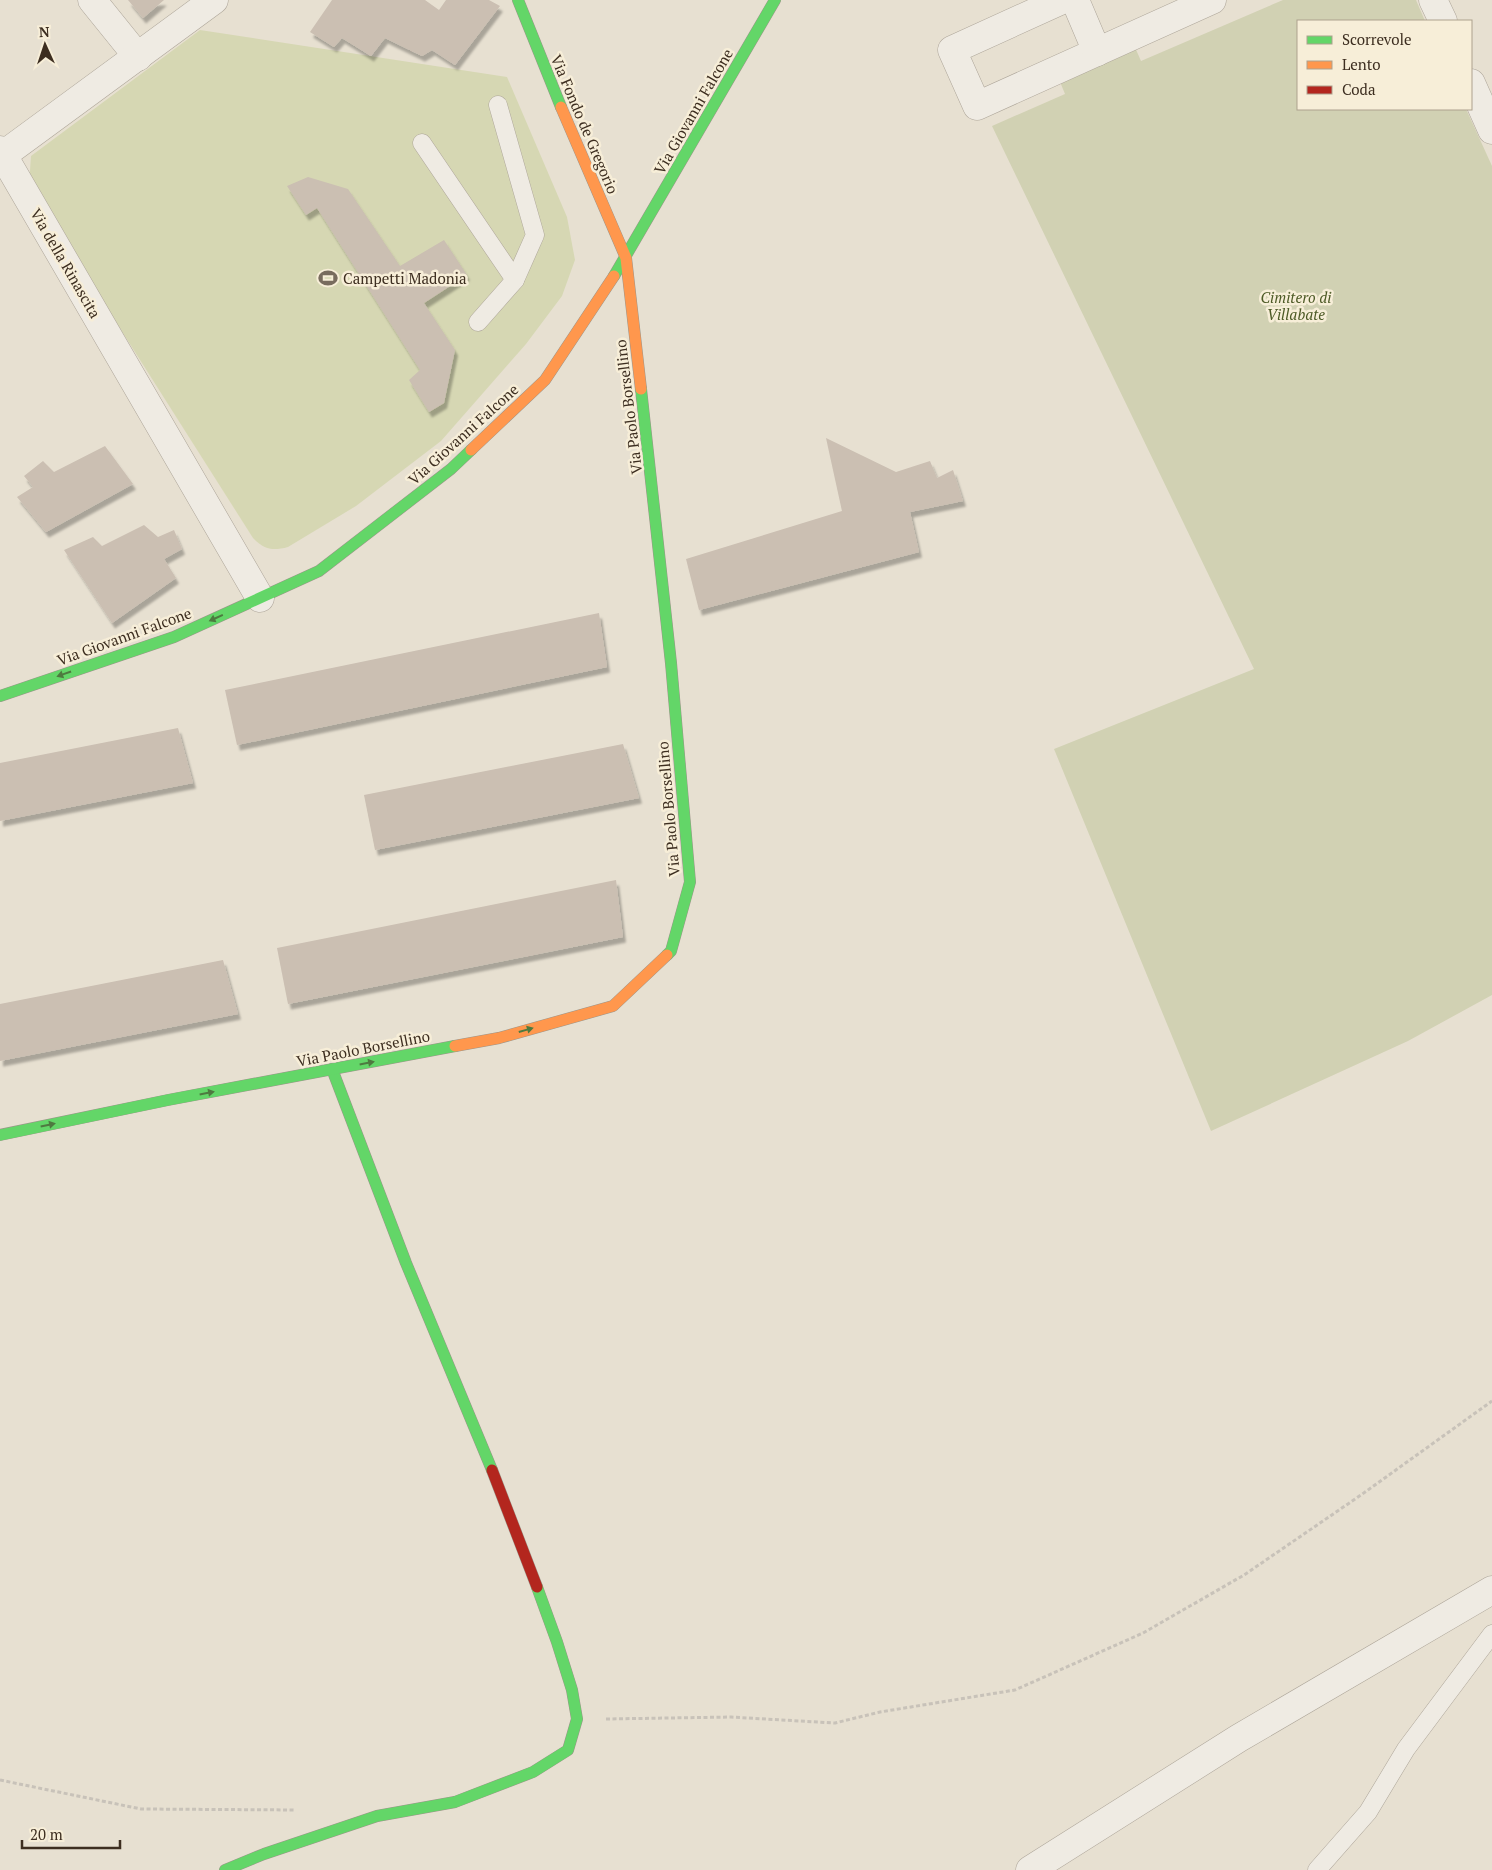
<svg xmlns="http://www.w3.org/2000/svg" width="1492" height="1870" viewBox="0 0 1492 1870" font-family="'PT Serif',serif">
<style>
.green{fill:#d6d7b3}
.cemetery{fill:#d1d1b3}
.building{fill:#cbbfb2;filter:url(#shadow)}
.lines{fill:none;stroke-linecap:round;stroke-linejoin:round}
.lane-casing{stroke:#ada599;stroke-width:19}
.street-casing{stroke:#ada599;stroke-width:29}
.fast-casing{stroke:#9c958a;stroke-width:12}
.slow-casing{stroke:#9c958a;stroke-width:12}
.jam-casing{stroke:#9c958a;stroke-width:12}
.path{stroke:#c8c2b9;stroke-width:3;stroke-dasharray:4 2.5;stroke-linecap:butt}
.lane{stroke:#efebe3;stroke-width:18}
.street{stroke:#efebe3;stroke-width:28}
.fast{stroke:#63d668;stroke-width:11}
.slow{stroke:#ff974d;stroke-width:11}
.jam{stroke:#b3261e;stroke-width:11}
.oneway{fill:#4e7a40}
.labels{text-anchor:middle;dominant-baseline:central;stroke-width:5;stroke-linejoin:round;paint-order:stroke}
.street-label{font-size:15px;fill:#3d2e20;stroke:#f7eed8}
.poi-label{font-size:15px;fill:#3d2e20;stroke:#f7eed8;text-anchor:start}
.park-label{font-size:15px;font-style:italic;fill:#4d5a26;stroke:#f7eed8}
</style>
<defs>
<filter id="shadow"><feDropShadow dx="3" dy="5.5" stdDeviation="1" flood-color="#0004"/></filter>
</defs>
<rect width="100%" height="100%" fill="#e7e0d1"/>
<path class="green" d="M200 30 507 77 567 217 575 260 562 296 526 344 441 441 356 506 288 547C273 551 264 550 253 538L29 185 31 156Z"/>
<polygon class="cemetery" points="1283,0 1416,0 1425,21 1298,21 1298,109 1466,109 1492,166 1492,995 1408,1041 1211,1131 1054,749 1254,669 992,126 1065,94 1058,77 1134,45 1141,61"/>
<g class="building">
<polygon points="128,0 164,0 143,18"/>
<polygon points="332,0 425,0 439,10 446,0 489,0 500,6 455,65 432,50 422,56 385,38 371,56 342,38 334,47 310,32"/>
<polygon points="308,177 348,189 400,266 444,240 467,275 424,303 455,350 444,403 429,412 409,380 420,370 317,208 306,215 287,186"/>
<polygon points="826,438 896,472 930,461 937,478 953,470 963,501 910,512 919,552 699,610 686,559 842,511"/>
<polygon points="105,446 133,484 46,532 17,497 33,487 24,476 43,461 54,472"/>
<polygon points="144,525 158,537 174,530 182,549 164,559 176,578 112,623 64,550 93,537 102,546"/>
<polygon points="599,613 607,667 237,745 225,690"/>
<polygon points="178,728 193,783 0,821 0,763"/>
<polygon points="623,744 639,798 375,850 364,795"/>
<polygon points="616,880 623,937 288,1004 277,948"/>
<polygon points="223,960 238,1014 0,1061 0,1004"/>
</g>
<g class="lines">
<g class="lane-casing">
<g id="lane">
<polyline points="422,143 515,280"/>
<polyline points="478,322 515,280 535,235 498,105"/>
<polyline points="1317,1870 1368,1812 1406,1749 1492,1634"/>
</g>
</g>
<g class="street-casing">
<g id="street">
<polyline points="92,0 138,57"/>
<polyline points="1062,0 952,50 977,106 1212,0"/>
<polyline points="1075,0 1097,52"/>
<polyline points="1433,0 1443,21"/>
<polyline points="1471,83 1492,130"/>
<polyline points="0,150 260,598"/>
<polyline points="3,155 214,0"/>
<polyline points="1030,1870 1239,1738 1492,1590"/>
</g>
</g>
<g class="fast-casing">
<g id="fast">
<polyline points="518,0 561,107"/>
<polyline points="614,276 775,0"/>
<polyline points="641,389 671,663 690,882 671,951 667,955"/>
<polyline points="0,696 174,637 319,571 451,469 471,450"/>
<polyline points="332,1069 406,1263 492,1470"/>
<polyline points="0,1135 168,1100 455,1046"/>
<polyline points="225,1870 264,1854 377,1816 455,1802 533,1772 568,1750 577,1719 572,1690 557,1642 537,1587"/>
</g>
</g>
<g class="slow-casing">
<g id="slow">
<polyline points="561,107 626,258 641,389"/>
<polyline points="471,450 545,380 614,276"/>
<polyline points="455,1046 499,1038 613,1006 667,955"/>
</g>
</g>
<g class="jam-casing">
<polyline id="jam" points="492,1470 537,1587"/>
</g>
<g class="path">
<polyline points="606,1719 731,1717 835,1723 880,1712 1015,1690 1143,1633 1244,1575 1361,1495 1492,1401"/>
<polyline points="0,1780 141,1809 296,1810"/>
</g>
<use href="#lane" class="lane"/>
<use href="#street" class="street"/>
<use href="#fast" class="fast"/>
<use href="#slow" class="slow"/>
<use href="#jam" class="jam"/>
</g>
<defs><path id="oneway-solid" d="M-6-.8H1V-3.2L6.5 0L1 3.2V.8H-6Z" transform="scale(1.25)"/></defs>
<g class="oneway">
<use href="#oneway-solid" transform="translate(216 618) rotate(156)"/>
<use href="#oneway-solid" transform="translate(64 674) rotate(161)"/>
<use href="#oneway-solid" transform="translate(526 1030) rotate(-16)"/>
<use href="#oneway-solid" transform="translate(367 1063) rotate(-11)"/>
<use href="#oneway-solid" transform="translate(207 1093) rotate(-11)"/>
<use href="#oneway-solid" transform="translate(48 1125) rotate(-12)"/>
</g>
<defs>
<g id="stadium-bare" transform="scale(1.5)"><path d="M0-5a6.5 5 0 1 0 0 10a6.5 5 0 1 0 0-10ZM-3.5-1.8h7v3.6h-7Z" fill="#786c5e" stroke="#f7eed8" stroke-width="2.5" paint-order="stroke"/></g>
</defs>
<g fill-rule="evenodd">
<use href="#stadium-bare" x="328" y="278"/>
</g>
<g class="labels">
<g class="street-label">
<text transform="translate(693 111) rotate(-60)">Via Giovanni Falcone</text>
<text transform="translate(585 124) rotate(67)">Via Fondo de Gregorio</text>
<text transform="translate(66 263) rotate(60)">Via della Rinascita</text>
<text transform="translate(628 407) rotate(-97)">Via Paolo Borsellino</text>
<text transform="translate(463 434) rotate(-42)">Via Giovanni Falcone</text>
<text transform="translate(124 636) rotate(-20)">Via Giovanni Falcone</text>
<text transform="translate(668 809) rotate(-95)">Via Paolo Borsellino</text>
<text transform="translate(363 1048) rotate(-11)">Via Paolo Borsellino</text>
</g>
<g class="poi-label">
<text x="343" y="278">Campetti Madonia</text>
</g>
<g class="park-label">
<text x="1296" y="297">Cimitero di<tspan x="1296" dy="17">Villabate</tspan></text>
</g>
</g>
<rect x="1297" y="20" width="175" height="90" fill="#f7eed8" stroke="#ada18e"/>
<rect x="1307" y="36" width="25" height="8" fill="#63d668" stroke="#ada18e"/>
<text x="1342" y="45" font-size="15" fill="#3d2e20">Scorrevole</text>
<rect x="1307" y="61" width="25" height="8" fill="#ff974d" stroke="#ada18e"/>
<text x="1342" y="70" font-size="15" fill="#3d2e20">Lento</text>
<rect x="1307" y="86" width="25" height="8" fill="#b3261e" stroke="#ada18e"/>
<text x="1342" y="95" font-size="15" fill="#3d2e20">Coda</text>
<g transform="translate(45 45) rotate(357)" stroke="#f7eed8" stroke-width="4" paint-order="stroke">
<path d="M0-4L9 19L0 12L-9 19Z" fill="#3d2e20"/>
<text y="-8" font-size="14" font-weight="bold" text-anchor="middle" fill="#3d2e20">N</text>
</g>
<path d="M22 1840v8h98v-8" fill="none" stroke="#3d2e20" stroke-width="2.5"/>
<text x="30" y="1840" font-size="15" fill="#3d2e20" stroke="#f7eed8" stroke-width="4" paint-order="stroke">20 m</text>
</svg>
